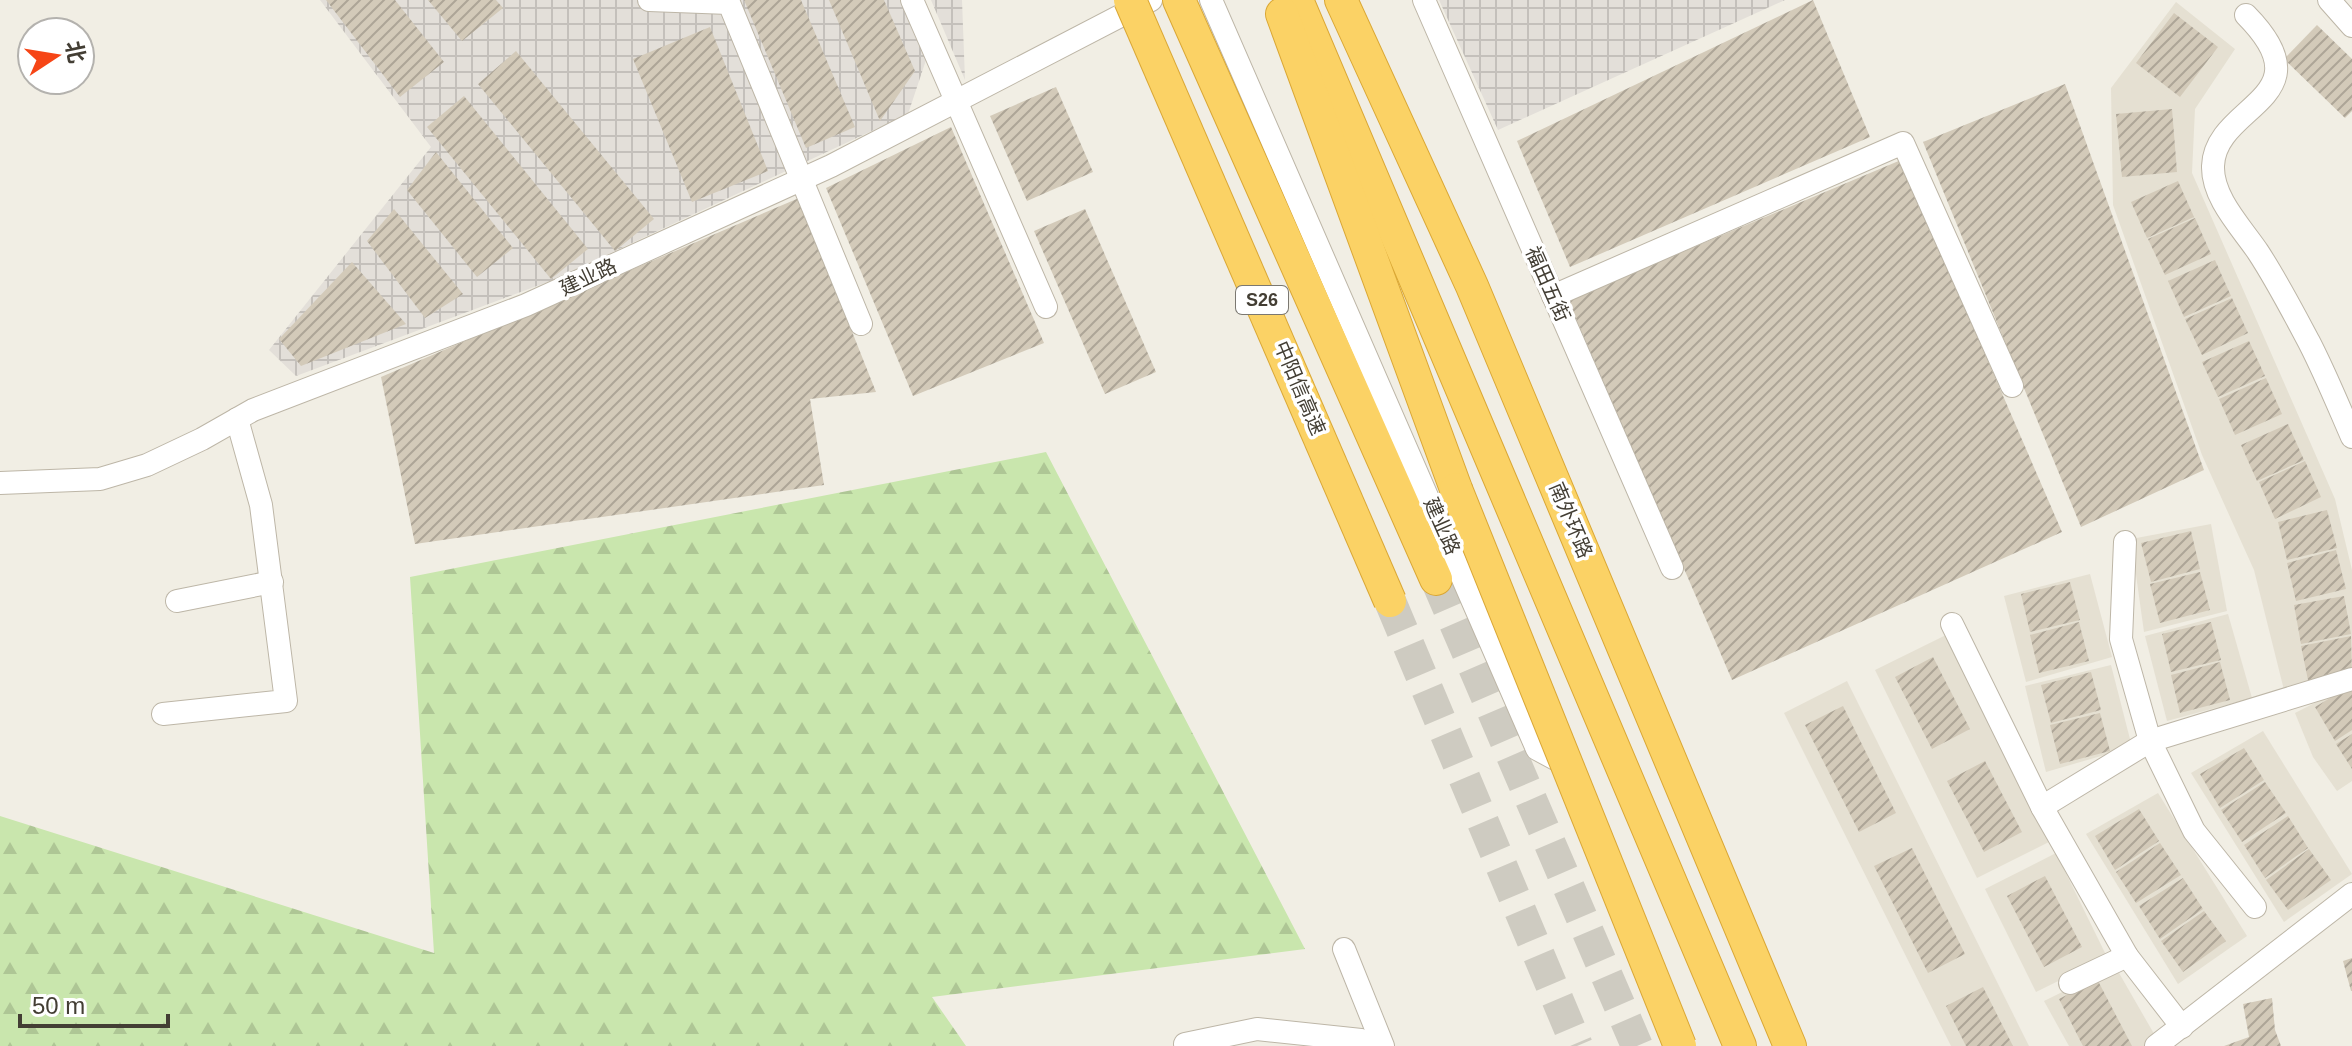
<svg xmlns="http://www.w3.org/2000/svg" width="2352" height="1046" viewBox="0 0 2352 1046" font-family="Helvetica,'Noto Sans SC',sans-serif">
<style>
.residential{fill:#e5e0d2}
.industrial{fill:url(#industrial-grid)}
.forest{fill:url(#forest-firs)}
.building{fill:url(#building-hatch)}
.lines{fill:none;stroke-linecap:round;stroke-linejoin:round}
.highway-tunnel{stroke:#cecbc1;stroke-width:32;stroke-dasharray:32 16;stroke-linecap:butt}
.minor-casing{stroke:#bdb6a7;stroke-width:24}
.highway-casing{stroke:#daa735;stroke-width:34}
.minor{stroke:#fff;stroke-width:22}
.highway{stroke:#fbd265;stroke-width:32}
.highway-bridge-casing{stroke:#daa735;stroke-width:34;stroke-linecap:butt}
.highway-bridge{stroke:#fbd265;stroke-width:32}
.labels{text-anchor:middle;dominant-baseline:central;stroke-width:7;stroke-linejoin:round;paint-order:stroke}
.shield{fill:#fff;stroke:#7b7871;stroke-width:2}
.shield-label{font-size:18px;font-weight:bold;fill:#433e34}
.street-label{font-size:20px;fill:#433e34;stroke:#fff}
</style>
<defs>
<pattern id="industrial-grid" width="8" height="8" patternUnits="userSpaceOnUse" patternTransform="scale(2)"><rect width="8" height="8" fill="#e3dfd9"/><path d="M0 4h8M4 0v8" fill="none" stroke="#c4c0bb"/></pattern>
<pattern id="forest-firs" width="22" height="20" patternUnits="userSpaceOnUse" patternTransform="scale(2)"><rect width="22" height="20" fill="#c9e6ad"/><path d="M5 1l3.5 6h-7zM16 11l3.5 6h-7z" fill="#aec695"/></pattern>
<pattern id="building-hatch" width="6" height="6" patternUnits="userSpaceOnUse" patternTransform="scale(2)"><rect width="6" height="6" fill="#d3cab9"/><path d="M-1 1l2-2M0 6l6-6M5 7l2-2" fill="none" stroke="#ada597"/></pattern>
</defs>
<rect width="100%" height="100%" fill="#f1eee4"/>
<g class="residential">
<polygon points="2176,2 2235,49 2195,109 2192,173 2335,499 2352,570 2352,677 2285,694 2254,570 2202,455 2113,205 2111,88"/>
<polygon points="2211,524 2227,611 2144,632 2131,539"/>
<polygon points="2090,574 2112,657 2026,682 2004,596"/>
<polygon points="2228,614 2252,698 2167,721 2145,636"/>
<polygon points="1946,635 2049,842 1977,878 1875,670"/>
<polygon points="2111,665 2132,747 2046,772 2025,686"/>
<polygon points="1847,681 2029,1046 1951,1046 1784,713"/>
<polygon points="2352,684 2352,781 2337,791 2313,757 2295,713"/>
<polygon points="2263,731 2352,874 2284,922 2191,773"/>
<polygon points="2158,793 2247,936 2178,984 2086,834"/>
<polygon points="2056,853 2107,957 2036,992 1985,889"/>
<polygon points="2115,966 2157,1039 2146,1046 2069,1046 2044,1001"/>
</g>
<g class="industrial">
<polygon points="320,0 901,0 926,60 908,114 553,280 296,376 269,350 431,147"/>
<polygon points="931,0 962,0 965,80"/>
<polygon points="1439,0 1785,0 1498,130"/>
</g>
<polygon class="forest" points="1046,452 1305,949 932,997 966,1046 0,1046 0,816 434,953 410,577"/>
<g class="building">
<polygon points="326,0 395,0 444,62 400,97"/>
<polygon points="428,0 496,0 503,8 462,41"/>
<polygon points="744,0 801,0 855,127 806,148"/>
<polygon points="829,0 884,0 915,71 880,121"/>
<polygon points="1813,0 1870,137 1570,267 1517,141"/>
<polygon points="2174,13 2218,47 2180,97 2136,63"/>
<polygon points="2317,25 2352,59 2352,111 2345,118 2284,59"/>
<polygon points="710,27 768,171 692,202 633,59"/>
<polygon points="516,51 654,219 615,251 478,84"/>
<polygon points="2065,84 2204,470 2081,527 1923,142"/>
<polygon points="1056,87 1093,172 1027,201 990,116"/>
<polygon points="464,96 588,249 551,279 427,127"/>
<polygon points="2172,109 2177,172 2122,177 2116,114"/>
<polygon points="951,127 1044,343 913,396 826,188"/>
<polygon points="436,152 513,248 477,277 407,190"/>
<polygon points="1901,160 2062,532 1732,680 1568,300"/>
<polygon points="2178,181 2194,217 2147,238 2131,202"/>
<polygon points="799,198 876,392 810,399 824,485 415,544 381,377"/>
<polygon points="394,209 463,294 425,318 367,241"/>
<polygon points="1085,209 1156,372 1105,394 1034,231"/>
<polygon points="2195,218 2211,254 2165,275 2148,239"/>
<polygon points="2215,260 2231,296 2184,317 2168,281"/>
<polygon points="352,262 406,324 301,366 279,339"/>
<polygon points="2232,298 2248,333 2202,355 2185,319"/>
<polygon points="2249,341 2265,376 2218,397 2202,362"/>
<polygon points="2266,378 2282,414 2235,435 2219,399"/>
<polygon points="2288,424 2304,460 2257,481 2241,445"/>
<polygon points="2305,461 2321,497 2275,519 2259,482"/>
<polygon points="2327,510 2337,548 2287,560 2278,522"/>
<polygon points="2191,531 2200,569 2151,582 2141,543"/>
<polygon points="2336,550 2346,589 2296,601 2287,563"/>
<polygon points="2200,572 2210,610 2160,623 2150,584"/>
<polygon points="2070,582 2080,620 2030,632 2021,594"/>
<polygon points="2344,596 2351,634 2301,644 2294,605"/>
<polygon points="2079,622 2089,661 2039,673 2030,635"/>
<polygon points="2211,622 2221,660 2171,672 2162,634"/>
<polygon points="2351,636 2352,676 2309,685 2301,646"/>
<polygon points="1933,657 1970,729 1932,749 1895,677"/>
<polygon points="2220,662 2230,700 2180,713 2171,675"/>
<polygon points="2091,672 2101,710 2051,723 2041,685"/>
<polygon points="2352,685 2352,730 2335,741 2315,707"/>
<polygon points="1843,706 1896,813 1859,832 1805,725"/>
<polygon points="2100,713 2110,751 2060,764 2050,725"/>
<polygon points="2352,734 2352,769 2336,744"/>
<polygon points="2244,748 2264,780 2220,808 2200,774"/>
<polygon points="1985,761 2022,832 1984,852 1947,781"/>
<polygon points="2265,782 2286,813 2242,842 2221,810"/>
<polygon points="2139,809 2159,841 2115,870 2095,836"/>
<polygon points="2288,816 2308,848 2265,878 2244,845"/>
<polygon points="2160,843 2181,875 2136,903 2116,872"/>
<polygon points="1912,848 1965,954 1928,973 1874,866"/>
<polygon points="2309,849 2331,880 2288,910 2266,880"/>
<polygon points="2045,876 2082,947 2044,967 2007,896"/>
<polygon points="2183,878 2203,909 2160,939 2139,906"/>
<polygon points="2204,911 2226,941 2183,972 2161,941"/>
<polygon points="2352,958 2352,991 2351,991 2343,961"/>
<polygon points="2097,979 2132,1046 2083,1046 2059,999"/>
<polygon points="1983,987 2013,1046 1966,1046 1946,1006"/>
<polygon points="2272,998 2275,1030 2281,1046 2224,1046 2249,1037 2243,1004"/>
</g>
<g class="lines">
<g class="highway-tunnel">
<polyline points="1436,579 1637,1046"/>
<polyline points="1390,601 1577,1046"/>
</g>
<g class="minor-casing">
<g id="minor">
<polyline points="649,0 729,3 861,324"/>
<polyline points="912,0 1046,307"/>
<polyline points="1211,0 1537,749 1563,763 1568,771"/>
<polyline points="1424,0 1672,568"/>
<polyline points="2329,0 2352,26"/>
<path d="M2246 15C2329 99 2215 104 2213 166 2212 198 2242 228 2258 252 2277 281 2293 312 2309 342 2325 373 2338 405 2352 437"/>
<polyline points="1553,296 1903,143 2012,386"/>
<polyline points="0,483 100,479 147,465 202,439 253,410 526,305 831,166 1151,0"/>
<polyline points="2125,542 2121,639 2150,741 2194,831 2255,907"/>
<polyline points="177,601 272,582"/>
<polyline points="1952,624 2042,807 2127,956 2182,1027"/>
<polyline points="163,714 286,701 261,505 237,419"/>
<polyline points="2042,807 2150,741 2352,679"/>
<polyline points="1344,949 1383,1046"/>
<polyline points="2070,983 2127,956"/>
<polyline points="1185,1044 1257,1029 1361,1040 1378,1046"/>
<polyline points="2156,1046 2352,894"/>
</g>
</g>
<g class="highway-casing">
<g id="highway">
<polyline points="1179,0 1436,579"/>
<polyline points="1297,0 1740,1046"/>
<polyline points="1341,0 1472,286 1790,1046"/>
<polyline points="1282,14 1456,489"/>
</g>
</g>
<use href="#minor" class="minor"/>
<use href="#highway" class="highway"/>
<g class="highway-bridge-casing">
<g id="highway-bridge">
<polyline points="1130,0 1390,601"/>
<polyline points="1456,489 1680,1046"/>
</g>
</g>
<use href="#highway-bridge" class="highway-bridge"/>
</g>
<g class="labels">
<rect class="shield" x="1236" y="286" width="52" height="28" rx="6"/>
<g class="shield-label">
<text x="1262" y="300">S26</text>
</g>
<g class="street-label">
<text transform="translate(588 277) rotate(-25)">建业路</text>
<text transform="translate(1548 284) rotate(66)">福田五街</text>
<text transform="translate(1300 388) rotate(67)">中阳信高速</text>
<text transform="translate(1571 520) rotate(67)">南外环路</text>
<text transform="translate(1442 526) rotate(66)">建业路</text>
</g>
</g>
<g transform="translate(56 56) rotate(78)"><circle r="38" fill="#ffffff" stroke="#b4b2ae" stroke-width="2"/>
<path d="M0-6L14 30L0 20L-14 30Z" fill="#f64516"/>
<text y="-12" font-size="22" font-weight="bold" text-anchor="middle" fill="#433e34">北</text>
</g>
<path d="M20 1014v12h148v-12" fill="none" stroke="#433e34" stroke-width="4"/>
<text x="32" y="1014" font-size="24" fill="#433e34" stroke="#ffffff" stroke-width="6" paint-order="stroke">50 m</text>
</svg>
